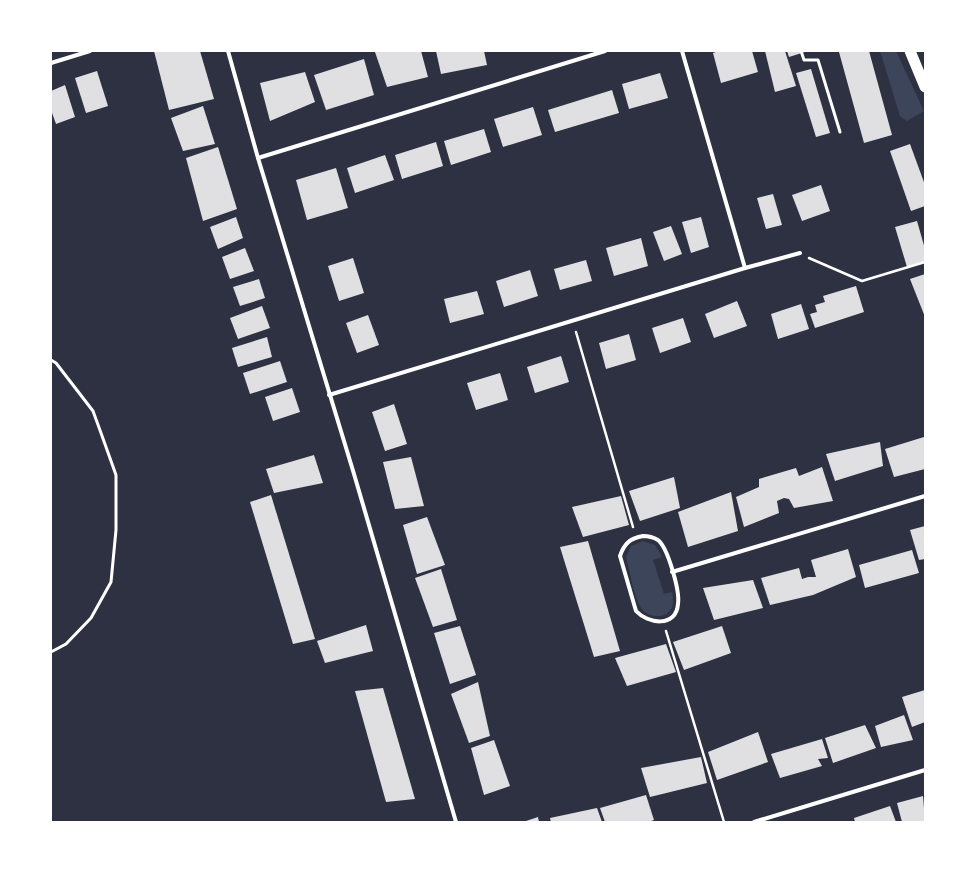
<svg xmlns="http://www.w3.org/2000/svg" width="976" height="873" viewBox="0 0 976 873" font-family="'Space Grotesk',sans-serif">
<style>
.green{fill:#3c4559}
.building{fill:#e0e0e3}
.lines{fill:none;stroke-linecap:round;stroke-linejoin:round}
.path{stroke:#fff;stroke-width:2.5}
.service{stroke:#fff;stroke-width:3}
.minor{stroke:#fff;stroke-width:4}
.trunk{stroke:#fff;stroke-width:11}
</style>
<rect width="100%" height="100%" fill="#2d3142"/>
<g class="green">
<polygon points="880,51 896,51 924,111 907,121 900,116"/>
<path d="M643 541 655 545 662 557 653 560 664 594 672 592C673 595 673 600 673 604 670 620 648 619 641 608 633 595 630 571 626 557L631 546Z"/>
</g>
<g class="building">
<polygon points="154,51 200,51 214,99 169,110"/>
<polygon points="382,51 421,51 428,77 387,87 375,52"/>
<polygon points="436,51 484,51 487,65 441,74"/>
<polygon points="719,51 752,51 758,72 721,83 713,53"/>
<polygon points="765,51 785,51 796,86 775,92"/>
<polygon points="787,51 808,51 789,57"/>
<polygon points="837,51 869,51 892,135 864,143 839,52"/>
<polygon points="364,59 374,95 326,110 314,75"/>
<polygon points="811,69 830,133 816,137 796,73"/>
<polygon points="97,71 108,106 86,113 75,78"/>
<polygon points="305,72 315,102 270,121 260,83"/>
<polygon points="660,73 668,98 629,109 622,84"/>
<polygon points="65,85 75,117 56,124 51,110 51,91"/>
<polygon points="612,90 619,113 555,132 548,110"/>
<polygon points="203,106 215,144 183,151 171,118"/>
<polygon points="533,107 542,135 503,147 494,119"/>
<polygon points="484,129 491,152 451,165 444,141"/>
<polygon points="436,142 443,166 402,179 395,155"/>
<polygon points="910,144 925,185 925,206 911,211 890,151"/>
<polygon points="218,147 237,209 203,221 186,158"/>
<polygon points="385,155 394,180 355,193 347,168"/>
<polygon points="336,168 348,208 307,220 296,180"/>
<polygon points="821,185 830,211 802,221 792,195"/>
<polygon points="773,194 782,225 766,229 757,198"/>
<polygon points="236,217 243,238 218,249 210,227"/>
<polygon points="701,217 709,247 691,253 682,222"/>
<polygon points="917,221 925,249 925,262 907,267 895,227"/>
<polygon points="671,226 682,254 664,261 653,232"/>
<polygon points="641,238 648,266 614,276 606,248"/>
<polygon points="245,248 254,271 230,279 222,257"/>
<polygon points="353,258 364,293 339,301 328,266"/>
<polygon points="586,260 592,281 560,290 554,269"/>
<polygon points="530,270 538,296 504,307 496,281"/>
<polygon points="925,274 925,317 910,279"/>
<polygon points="259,279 265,298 240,306 233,287"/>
<polygon points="856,286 864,312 815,328 810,314 817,312 815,305 825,302 823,296"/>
<polygon points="477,291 484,314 450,323 444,299"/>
<polygon points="737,301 747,326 714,338 705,314"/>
<polygon points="801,304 809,329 778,339 771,314"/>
<polygon points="262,306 270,328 238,339 230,318"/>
<polygon points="368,315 379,345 357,353 346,323"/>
<polygon points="683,318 691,342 660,353 652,328"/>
<polygon points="629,334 636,360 606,369 599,343"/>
<polygon points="267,337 272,357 238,367 232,348"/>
<polygon points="561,356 569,382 535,393 527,367"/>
<polygon points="280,361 287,382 250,394 243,373"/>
<polygon points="500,373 508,400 476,410 467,383"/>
<polygon points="292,388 300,412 273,421 265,397"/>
<polygon points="394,404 407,444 385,451 372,412"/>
<polygon points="924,437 925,469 894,477 885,449"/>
<polygon points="880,442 883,466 835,481 826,454"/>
<polygon points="314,455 323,483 274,493 266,469"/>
<polygon points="411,457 424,506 395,509 383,462"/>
<polygon points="822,467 833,501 794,508 789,499 784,498 777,501 779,513 744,527 736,497 759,487 759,479 796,468 799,476"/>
<polygon points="674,477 680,508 640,521 629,491"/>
<polygon points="731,492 738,531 688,547 678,512"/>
<polygon points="271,495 315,639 293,644 250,502"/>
<polygon points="621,496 629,525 583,537 572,507"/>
<polygon points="427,517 445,565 417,574 403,525"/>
<polygon points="925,526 925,559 919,560 910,530"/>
<polygon points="588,541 620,651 594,657 560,547"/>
<polygon points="848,549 856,577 813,595 770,605 761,578 799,568 802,579 808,577 816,577 811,560"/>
<polygon points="912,550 919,573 865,588 859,565"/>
<polygon points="441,569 457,620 433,627 415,578"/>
<polygon points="753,580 763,608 714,620 703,588"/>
<polygon points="366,625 373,651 325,663 317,641"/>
<polygon points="460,626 476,675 450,684 434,633"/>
<polygon points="722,626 731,653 684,670 673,642"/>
<polygon points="666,644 676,672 627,686 615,658"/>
<polygon points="478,682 490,736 469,743 451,694"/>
<polygon points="383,688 415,799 386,802 355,691"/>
<polygon points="925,690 925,722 912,727 902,697"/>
<polygon points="904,715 913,740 881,747 875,726"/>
<polygon points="865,725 876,748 833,763 825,738"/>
<polygon points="758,732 768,762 717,780 708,752"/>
<polygon points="822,739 828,758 818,759 822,766 780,778 771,754"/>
<polygon points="494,740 510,786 484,795 471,748"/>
<polygon points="701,757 707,783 650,797 641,768"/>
<polygon points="646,795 654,820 648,822 605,822 600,808"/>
<polygon points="923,796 925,821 902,822 897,803"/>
<polygon points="890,806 896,822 855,822 854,818"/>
<polygon points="597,808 602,822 551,822 550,818"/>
<polygon points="538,817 539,822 523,822"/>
</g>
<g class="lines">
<g class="path">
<polyline points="809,258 862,281 925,262"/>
<polyline points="576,332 633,527"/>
<polyline points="666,631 724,822"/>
</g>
<g class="service">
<polyline points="801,51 804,60 818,60 840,132"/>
<polyline points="51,360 56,363 93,411 101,433 116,475 116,530 111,582 91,618 66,644 51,652"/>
</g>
<g class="minor">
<polyline points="228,51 258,158 354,474 456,822"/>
<polyline points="51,63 90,51"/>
<polyline points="258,158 605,51"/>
<polyline points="745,268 800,253"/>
<polyline points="329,395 745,268 682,51"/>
<path d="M643 536C649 536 653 537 658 540 668 548 680 591 678 604 676 628 648 624 636 611L620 556C624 544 630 538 643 536Z"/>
<polyline points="672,572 925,496"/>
<polyline points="754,822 925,770"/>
</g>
<polyline class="trunk" points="910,51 925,87"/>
</g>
<rect width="976" height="873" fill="none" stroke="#ffffff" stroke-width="104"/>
</svg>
